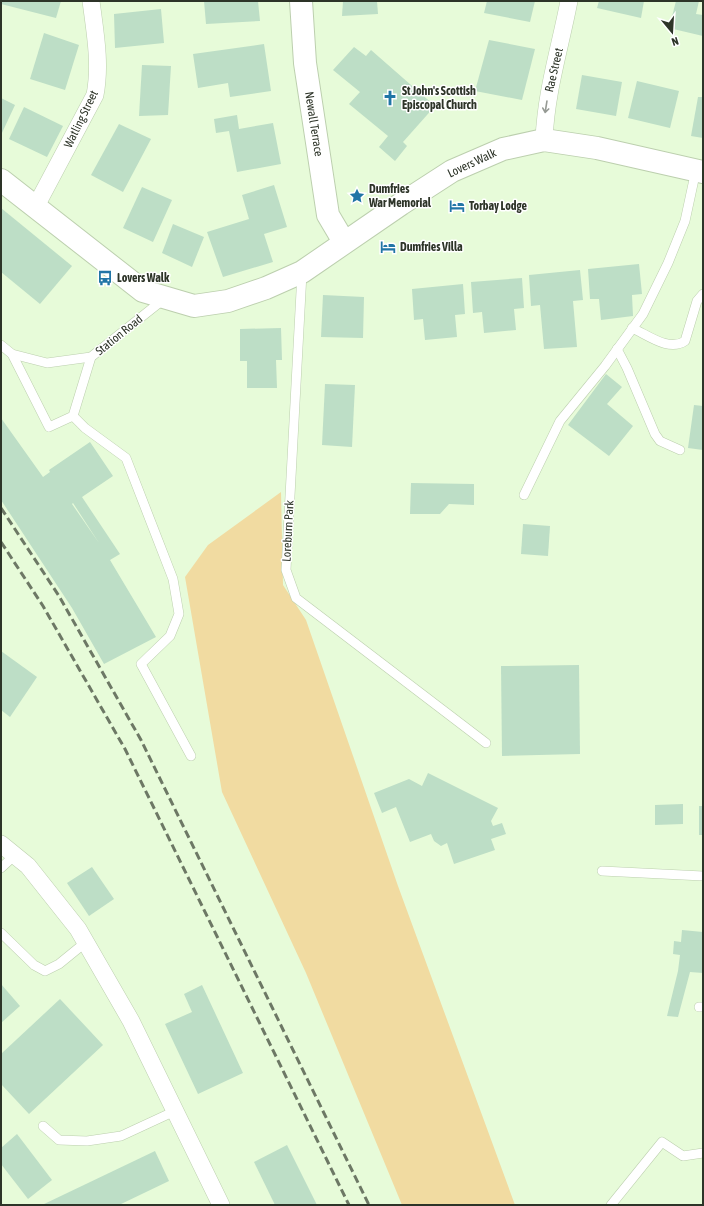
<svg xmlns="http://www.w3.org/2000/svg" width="704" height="1206" viewBox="0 0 704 1206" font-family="'Asap Condensed',sans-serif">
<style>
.green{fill:#f1dba1}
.building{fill:#bddec6;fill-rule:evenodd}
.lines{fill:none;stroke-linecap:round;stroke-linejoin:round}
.service-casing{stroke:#bccfae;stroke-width:10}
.minor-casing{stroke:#bccfae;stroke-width:18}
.tertiary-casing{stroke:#bccfae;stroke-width:24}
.service{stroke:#fff;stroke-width:9}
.minor{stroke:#fff;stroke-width:17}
.tertiary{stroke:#fff;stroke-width:22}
.rail{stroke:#6d7865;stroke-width:3;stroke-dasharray:8 4;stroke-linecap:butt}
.oneway{stroke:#969a94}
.labels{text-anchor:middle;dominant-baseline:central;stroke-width:3;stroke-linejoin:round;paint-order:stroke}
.street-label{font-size:12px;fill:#2d3428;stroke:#fff}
.poi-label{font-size:12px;font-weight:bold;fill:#2d3428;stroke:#fff;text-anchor:start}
</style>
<rect width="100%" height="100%" fill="#e7fbd9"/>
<polygon class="green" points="281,492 283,585 306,620 398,886 515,1205 402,1205 306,973 222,792 185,577 208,545"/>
<g class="building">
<polygon points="1,1 61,1 56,18 1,4"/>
<polygon points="204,1 258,1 260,21 206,24"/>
<polygon points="343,1 377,1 378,14 342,16"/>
<polygon points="487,1 535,1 530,22 484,13"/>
<polygon points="599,1 644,1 641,18 597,8"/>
<polygon points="676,1 699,1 696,14 703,15 703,36 669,28"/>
<polygon points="161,9 164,43 115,48 114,14"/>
<polygon points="44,33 79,45 65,90 30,79"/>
<polygon points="489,40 535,49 522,100 475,91"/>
<polygon points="264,44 271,91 230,97 228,83 198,88 193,54"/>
<polygon points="354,47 366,56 371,50 435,106 403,142 407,146 395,161 379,147 388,136 349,104 360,92 333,70"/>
<polygon points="142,65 171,66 168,115 139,116"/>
<polygon points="582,75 622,82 616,116 576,109"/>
<polygon points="637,81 679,91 670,128 628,118"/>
<polygon points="698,97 703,97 703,138 691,136"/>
<polygon points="1,98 15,105 1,135"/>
<polygon points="24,107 63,126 47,157 9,139"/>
<polygon points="237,115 239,129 273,123 281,164 237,172 229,131 216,133 214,119"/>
<polygon points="119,124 151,139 123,192 91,175"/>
<polygon points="274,185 287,227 264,234 273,262 223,277 207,232 249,219 242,195"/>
<polygon points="142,187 172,200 153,242 123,228"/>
<polygon points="1,208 72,266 40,304 1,272"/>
<polygon points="173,224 204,237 192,267 162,253"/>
<polygon points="639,264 642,294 632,295 633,316 601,320 599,299 590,299 588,269"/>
<polygon points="580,270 583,300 573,301 577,347 544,349 540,305 531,306 529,275"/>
<polygon points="522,278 524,308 514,309 516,330 484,333 482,312 473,313 471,282"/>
<polygon points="463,284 465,314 455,315 457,337 425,340 423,319 414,320 412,289"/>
<polygon points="323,295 364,297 363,338 321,337"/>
<polygon points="281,328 282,360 276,360 277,388 247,388 247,361 240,361 240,329"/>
<polygon points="606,374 622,387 607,404 633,426 609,456 568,425"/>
<polygon points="325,384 355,385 352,447 322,445"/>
<polygon points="694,405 703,406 703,450 688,448"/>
<path d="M1 418 43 477 50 472 49 470 90 442 113 476 82 497 120 554 110 560 156 637 104 664 72 608 1 500ZM73 503 99 543 72 504Z"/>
<polygon points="411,483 474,484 474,505 449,504 440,514 410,514"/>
<polygon points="523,524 550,526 548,556 521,554"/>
<polygon points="1,651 37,677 10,717 1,710"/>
<polygon points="579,665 580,754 502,756 501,666"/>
<polygon points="428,773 498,808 491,821 493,826 502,823 506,834 491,839 495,850 454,864 447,843 441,846 434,841 431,834 410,842 396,807 382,813 374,793 409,779 422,786"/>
<polygon points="683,804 683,824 655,825 655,805"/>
<rect x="699" y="806" width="4" height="29"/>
<polygon points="92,867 114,899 89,916 67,883"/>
<polygon points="682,930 703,932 703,973 690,972 678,1017 667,1016 678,971 680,955 673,954 674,941 681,942"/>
<polygon points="1,984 20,1006 1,1023"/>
<polygon points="202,985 243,1073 198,1094 165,1024 192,1012 184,994"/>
<polygon points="60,999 103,1045 29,1114 1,1084 1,1054"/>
<polygon points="17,1134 52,1180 28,1199 1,1164 1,1148"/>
<polygon points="287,1145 317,1205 275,1205 254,1162"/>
<polygon points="155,1151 169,1181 119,1205 42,1205"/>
</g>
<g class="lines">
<g class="service-casing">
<g id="service">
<polyline points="302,273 286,570 296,598 486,743"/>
<path d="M632 328C648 335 669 352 685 341L697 301 703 294"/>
<polyline points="1,345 12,354 47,363 91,357 164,299"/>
<polyline points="617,349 627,368 655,434 660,441 680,450"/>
<polyline points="12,354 49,427 73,416 91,357"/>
<polyline points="73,416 85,428 126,458 173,579 179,614 170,636 141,664 191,756"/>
<polyline points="524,495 560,421 605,366 643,314 668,263 685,221 696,170"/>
<polyline points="1,868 15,855"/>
<polyline points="602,871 703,876"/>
<polyline points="1,933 34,965 45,971 59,964 86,942"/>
<polyline points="699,1007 703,1007"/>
<polyline points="43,1126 59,1140 87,1141 121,1136 175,1111"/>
<polyline points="611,1205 662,1142 683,1156 703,1153"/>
</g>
</g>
<g class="minor-casing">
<g id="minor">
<path d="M544 140C546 91 560 48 569 1"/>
<path d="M36 206 95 95C101 64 95 32 91 1"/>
<polyline points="1,844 28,866 78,929 131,1021 221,1205"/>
</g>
</g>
<g class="tertiary-casing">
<g id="tertiary">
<polyline points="301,1 305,63 328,215 344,242"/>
<polyline points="1,180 143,291 194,306 228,301 266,288 302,272 401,204 452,171 503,149 544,140 597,148 703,172"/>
</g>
</g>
<use href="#service" class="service"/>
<use href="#minor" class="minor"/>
<use href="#tertiary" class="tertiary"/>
<g class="rail">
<polyline points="1,508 59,596 141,740 369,1205"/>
<polyline points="1,542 43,606 125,749 349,1205"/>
</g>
</g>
<defs><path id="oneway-shaft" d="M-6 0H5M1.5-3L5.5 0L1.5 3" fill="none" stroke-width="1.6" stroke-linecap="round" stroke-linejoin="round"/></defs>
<use class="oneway" href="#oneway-shaft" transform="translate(546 107) rotate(99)"/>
<defs>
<g id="church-bare" transform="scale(1.2)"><path d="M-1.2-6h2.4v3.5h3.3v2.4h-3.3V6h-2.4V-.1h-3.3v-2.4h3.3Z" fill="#2175a6" stroke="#fff" stroke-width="2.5" paint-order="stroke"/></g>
<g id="sight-bare" transform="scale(1.2)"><path d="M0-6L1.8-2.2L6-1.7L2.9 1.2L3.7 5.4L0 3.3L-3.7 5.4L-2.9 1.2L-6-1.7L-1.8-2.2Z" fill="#2175a6" stroke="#fff" stroke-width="2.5" paint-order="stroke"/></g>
<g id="hotel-bare" transform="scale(1.2)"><path d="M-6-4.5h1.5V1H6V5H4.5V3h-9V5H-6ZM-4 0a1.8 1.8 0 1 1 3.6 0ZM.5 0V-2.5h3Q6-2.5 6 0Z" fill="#2175a6" stroke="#fff" stroke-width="2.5" paint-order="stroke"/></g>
<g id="bus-bare" transform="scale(1.2)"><path d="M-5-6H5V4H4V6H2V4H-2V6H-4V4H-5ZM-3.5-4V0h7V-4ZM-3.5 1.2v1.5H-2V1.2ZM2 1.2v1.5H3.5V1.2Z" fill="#2175a6" stroke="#fff" stroke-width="2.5" paint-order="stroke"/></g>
</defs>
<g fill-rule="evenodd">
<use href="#church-bare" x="390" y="98"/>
<use href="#sight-bare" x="357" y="196"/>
<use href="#hotel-bare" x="457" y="206"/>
<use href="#hotel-bare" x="388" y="247"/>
<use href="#bus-bare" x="105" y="278"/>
</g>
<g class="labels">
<g class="street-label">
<text transform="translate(554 70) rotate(-77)">Rae Street</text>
<text transform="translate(81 119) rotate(-64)">Watling Street</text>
<text transform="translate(314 124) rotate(81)">Newall Terrace</text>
<text transform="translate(472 163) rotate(-25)">Lovers Walk</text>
<text transform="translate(119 335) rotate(-39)">Station Road</text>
<text transform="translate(288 531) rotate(-87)">Loreburn Park</text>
</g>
<g class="poi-label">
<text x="402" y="91">St John's Scottish<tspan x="402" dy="14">Episcopal Church</tspan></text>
<text x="369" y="189">Dumfries<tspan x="369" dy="14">War Memorial</tspan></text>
<text x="469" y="206">Torbay Lodge</text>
<text x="400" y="247">Dumfries Villa</text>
<text x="117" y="278">Lovers Walk</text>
</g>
</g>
<rect width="704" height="1206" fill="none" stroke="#2d3428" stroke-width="4"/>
<g transform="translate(672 32) rotate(162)" stroke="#ffffff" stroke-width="3" paint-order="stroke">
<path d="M0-3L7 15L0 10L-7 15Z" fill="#2d3428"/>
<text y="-6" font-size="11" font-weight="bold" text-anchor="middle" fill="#2d3428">N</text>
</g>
</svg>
